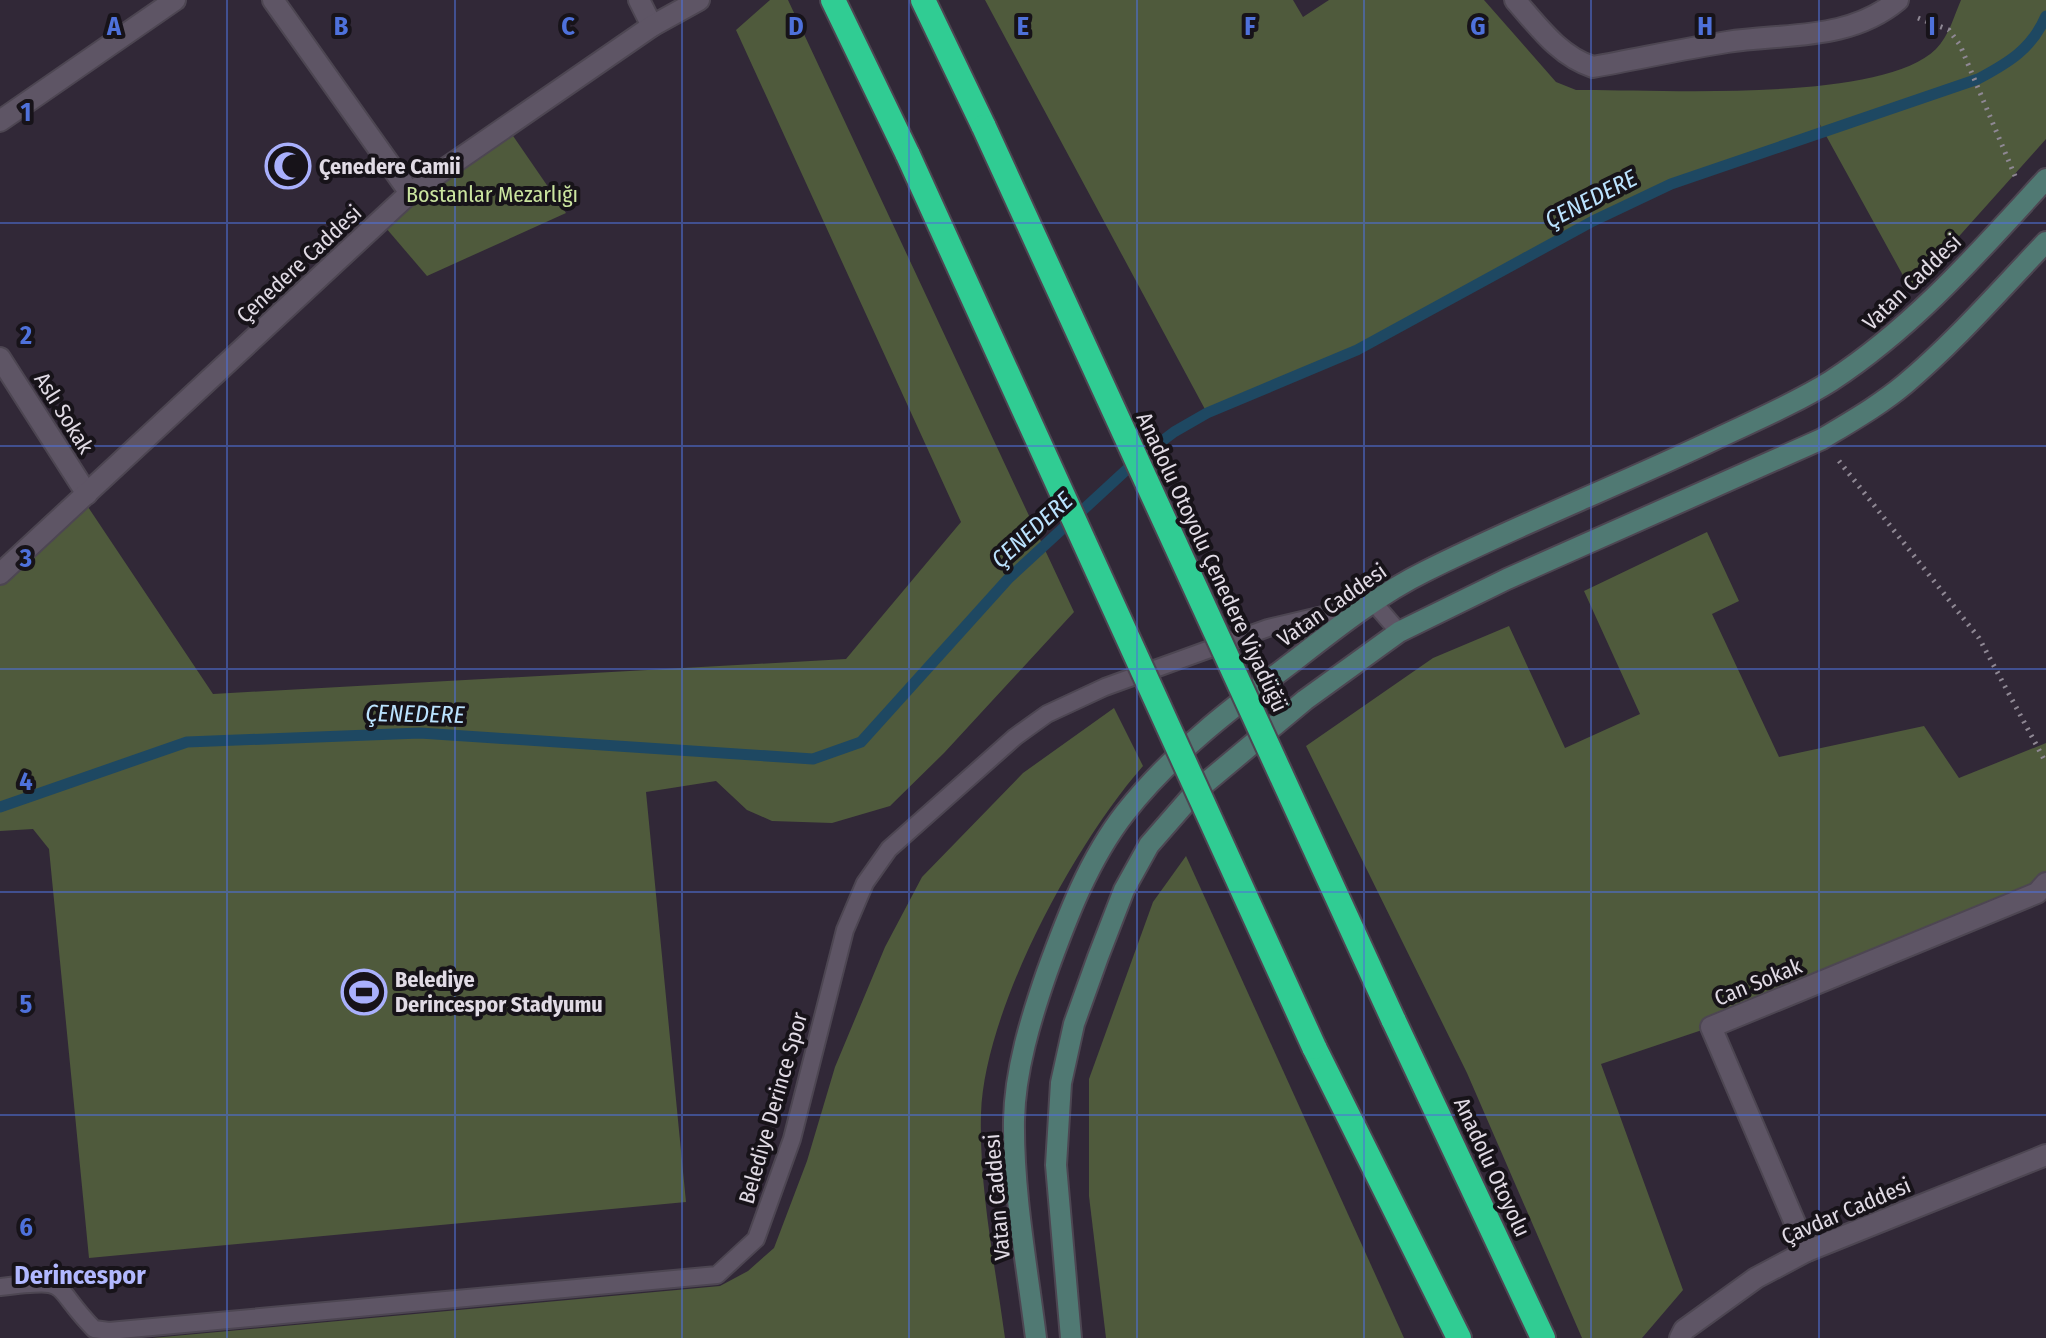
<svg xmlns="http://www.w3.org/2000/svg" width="2046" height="1338" viewBox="0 0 2046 1338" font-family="'Fira Sans Condensed',sans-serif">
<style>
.green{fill:#4f5a3c}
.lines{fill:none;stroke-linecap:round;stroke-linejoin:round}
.stream{stroke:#1e4862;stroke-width:11}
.service-casing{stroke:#4d4652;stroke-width:20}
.minor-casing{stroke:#4d4652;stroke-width:24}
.tertiary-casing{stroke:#4d4652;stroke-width:24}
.secondary-casing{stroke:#4d4652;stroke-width:24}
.motorway-casing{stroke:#4d4652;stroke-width:28}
.path{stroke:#8f8894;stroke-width:5;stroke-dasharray:2 6;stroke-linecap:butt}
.service{stroke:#5e5565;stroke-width:16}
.minor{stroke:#5e5565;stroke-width:20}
.tertiary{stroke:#5e5565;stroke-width:20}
.secondary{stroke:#507973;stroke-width:20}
.motorway{stroke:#30cc93;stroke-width:24}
.motorway-bridge-casing{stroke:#4d4652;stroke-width:28;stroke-linecap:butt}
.motorway-bridge{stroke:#30cc93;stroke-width:24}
.grid{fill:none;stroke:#4e71db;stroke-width:2;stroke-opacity:0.55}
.labels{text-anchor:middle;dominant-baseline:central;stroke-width:8;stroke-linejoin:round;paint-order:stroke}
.poi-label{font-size:22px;font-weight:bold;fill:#e1dbe5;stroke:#171319;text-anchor:start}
.park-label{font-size:22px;fill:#cae49f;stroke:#171319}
.street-label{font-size:22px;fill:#e1dbe5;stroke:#171319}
.water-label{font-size:24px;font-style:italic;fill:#bbe3ff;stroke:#171319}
.quarter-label{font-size:26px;font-weight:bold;fill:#b1b8ff;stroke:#171319}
.grid-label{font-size:26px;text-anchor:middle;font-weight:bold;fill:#4e71db;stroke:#171319;stroke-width:8;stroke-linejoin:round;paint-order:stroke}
</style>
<rect width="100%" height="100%" fill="#312837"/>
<g class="green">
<polygon points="770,0 788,0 1074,612 944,753 890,806 832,823 772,821 747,810 716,781 646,792 686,1202 89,1258 49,849 33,829 0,831 0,574 82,498 213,694 846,659 961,522 736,30"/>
<path d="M985 0H1293L1303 17 1329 0H1484L1556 82 1576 90C1657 89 1880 104 1936 49 1949 36 1954 16 1961 0H2046V139L1911 290 1818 121 1823 132 1671 184 1357 350 1207 413Z"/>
<polygon points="507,127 566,213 427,276 380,221"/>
<polygon points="1707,532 1739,601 1712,614 1779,757 1924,726 1959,778 2046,743 2046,885 1711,1027 1601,1064 1683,1290 1642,1338 1582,1338 1467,1073 1306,746 1433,658 1509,626 1565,748 1640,714 1584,591"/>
<path d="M1114 708 1143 766C1075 843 984 1010 981 1114 979 1189 995 1264 1005 1338H152L720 1286 748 1271 774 1248 807 1161 835 1067 885 947 922 877 1023 773Z"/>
<polygon points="1186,856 1404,1338 1106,1338 1089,1196 1089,1079 1153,902"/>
</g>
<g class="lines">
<path class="stream" d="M0 807 187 742 420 733 813 759 861 742 1008 579 1136 461 1174 432 1207 413 1357 350 1593 221 1671 184 1978 79C2008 63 2032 49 2046 16"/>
<g class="service-casing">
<path id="service" d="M0 1287C74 1278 49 1283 94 1329L109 1331 717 1275 756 1239 792 1139 845 930 865 883 889 849 1015 737 1047 714 1105 687 1268 628 1374 603 1399 632"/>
</g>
<g class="minor-casing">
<g id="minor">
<polyline points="273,0 410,193"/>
<polyline points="639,0 652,26"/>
<path d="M1515 0C1538 26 1559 56 1593 67 1638 59 1682 49 1727 42 1786 33 1849 41 1898 0"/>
<polyline points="0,121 175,0"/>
<polyline points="0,358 87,494"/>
<polyline points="1807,1251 1711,1027 2037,893 2046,883"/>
</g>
</g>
<g class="tertiary-casing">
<g id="tertiary">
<polyline points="0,574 410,193 652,26 699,0"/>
<polyline points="1680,1338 1684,1330 1756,1278 1807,1251 2046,1155"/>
</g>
</g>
<g class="secondary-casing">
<g id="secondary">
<path d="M1036 1338C1027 1266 1013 1192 1014 1120 1015 1070 1031 1018 1047 972 1067 917 1089 859 1125 813 1172 753 1233 707 1294 661 1335 629 1379 594 1426 571 1522 523 1622 484 1718 438 1756 420 1796 403 1831 381 1915 326 1979 252 2046 179"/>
<path d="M1071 1338 1056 1165 1061 1083 1074 1024 1098 957 1124 890 1149 845 1196 791 1305 700 1399 632 1507 579 1822 439C1850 422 1880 405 1905 384 1956 341 2000 290 2046 242"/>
</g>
</g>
<g class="motorway-casing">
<g id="motorway">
<polyline points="833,0 908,155"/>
<polyline points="923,0 984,127"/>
<polyline points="1393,1019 1543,1338"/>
<polyline points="1314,1047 1459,1338"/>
</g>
</g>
<g class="path">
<polyline points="1918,18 1949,30 1960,45 2015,176"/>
<polyline points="1839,461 1979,638 2046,763"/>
</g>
<use href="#service" class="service"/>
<use href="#minor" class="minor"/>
<use href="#tertiary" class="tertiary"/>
<use href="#secondary" class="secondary"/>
<use href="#motorway" class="motorway"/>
<g class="motorway-bridge-casing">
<g id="motorway-bridge">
<polyline points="984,127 1393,1019"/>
<polyline points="908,155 1314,1047"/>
</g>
</g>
<use href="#motorway-bridge" class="motorway-bridge"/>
</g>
<path class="grid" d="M227 0V1338M455 0V1338M682 0V1338M909 0V1338M1137 0V1338M1364 0V1338M1591 0V1338M1819 0V1338M0 223H2046M0 446H2046M0 669H2046M0 892H2046M0 1115H2046"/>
<defs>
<g id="mosque-ring" transform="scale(2.3)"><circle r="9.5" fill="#171319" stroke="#a9b0fc" stroke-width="1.5"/><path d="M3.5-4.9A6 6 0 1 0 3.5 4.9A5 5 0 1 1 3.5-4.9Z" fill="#a9b0fc"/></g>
<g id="stadium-ring" transform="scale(2.3)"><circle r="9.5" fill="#171319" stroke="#a9b0fc" stroke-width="1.5"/><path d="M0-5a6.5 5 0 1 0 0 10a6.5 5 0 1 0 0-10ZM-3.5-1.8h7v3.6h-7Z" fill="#a9b0fc"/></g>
</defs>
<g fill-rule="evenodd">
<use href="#mosque-ring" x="288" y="166"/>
<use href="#stadium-ring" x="364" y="992"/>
</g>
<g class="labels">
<g class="poi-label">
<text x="319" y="166">Çenedere Camii</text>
<text x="395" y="979">Belediye<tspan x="395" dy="25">Derincespor Stadyumu</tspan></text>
</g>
<g class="park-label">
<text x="492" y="194">Bostanlar Mezarlığı</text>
</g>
<g class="street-label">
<text transform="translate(299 264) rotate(-43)">Çenedere Caddesi</text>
<text transform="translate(1912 282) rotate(-44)">Vatan Caddesi</text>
<text transform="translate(64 413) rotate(58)">Aslı Sokak</text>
<text transform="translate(1212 562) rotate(65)">Anadolu Otoyolu Çenedere Viyadüğü</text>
<text transform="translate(1332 605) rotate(-35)">Vatan Caddesi</text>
<text transform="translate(1758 982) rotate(-22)">Can Sokak</text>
<text transform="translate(773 1108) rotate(-74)">Belediye Derince Spor</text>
<text transform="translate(1492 1167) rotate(65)">Anadolu Otoyolu</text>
<text transform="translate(997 1197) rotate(-95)">Vatan Caddesi</text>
<text transform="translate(1846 1211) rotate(-23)">Çavdar Caddesi</text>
</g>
<g class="water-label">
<text transform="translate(1591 199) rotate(-27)">ÇENEDERE</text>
<text transform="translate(1032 530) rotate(-42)">ÇENEDERE</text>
<text transform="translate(415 714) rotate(1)">ÇENEDERE</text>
</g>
<g class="quarter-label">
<text x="80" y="1275">Derincespor</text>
</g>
</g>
<g class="grid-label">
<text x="114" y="35">A</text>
<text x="341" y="35">B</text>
<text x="568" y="35">C</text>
<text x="796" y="35">D</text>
<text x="1023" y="35">E</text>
<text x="1250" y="35">F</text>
<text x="1478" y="35">G</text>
<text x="1705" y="35">H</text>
<text x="1932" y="35">I</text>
<text x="26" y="121">1</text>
<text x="26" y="344">2</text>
<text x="26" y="567">3</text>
<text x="26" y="790">4</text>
<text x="26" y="1013">5</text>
<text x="26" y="1236">6</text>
</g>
</svg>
